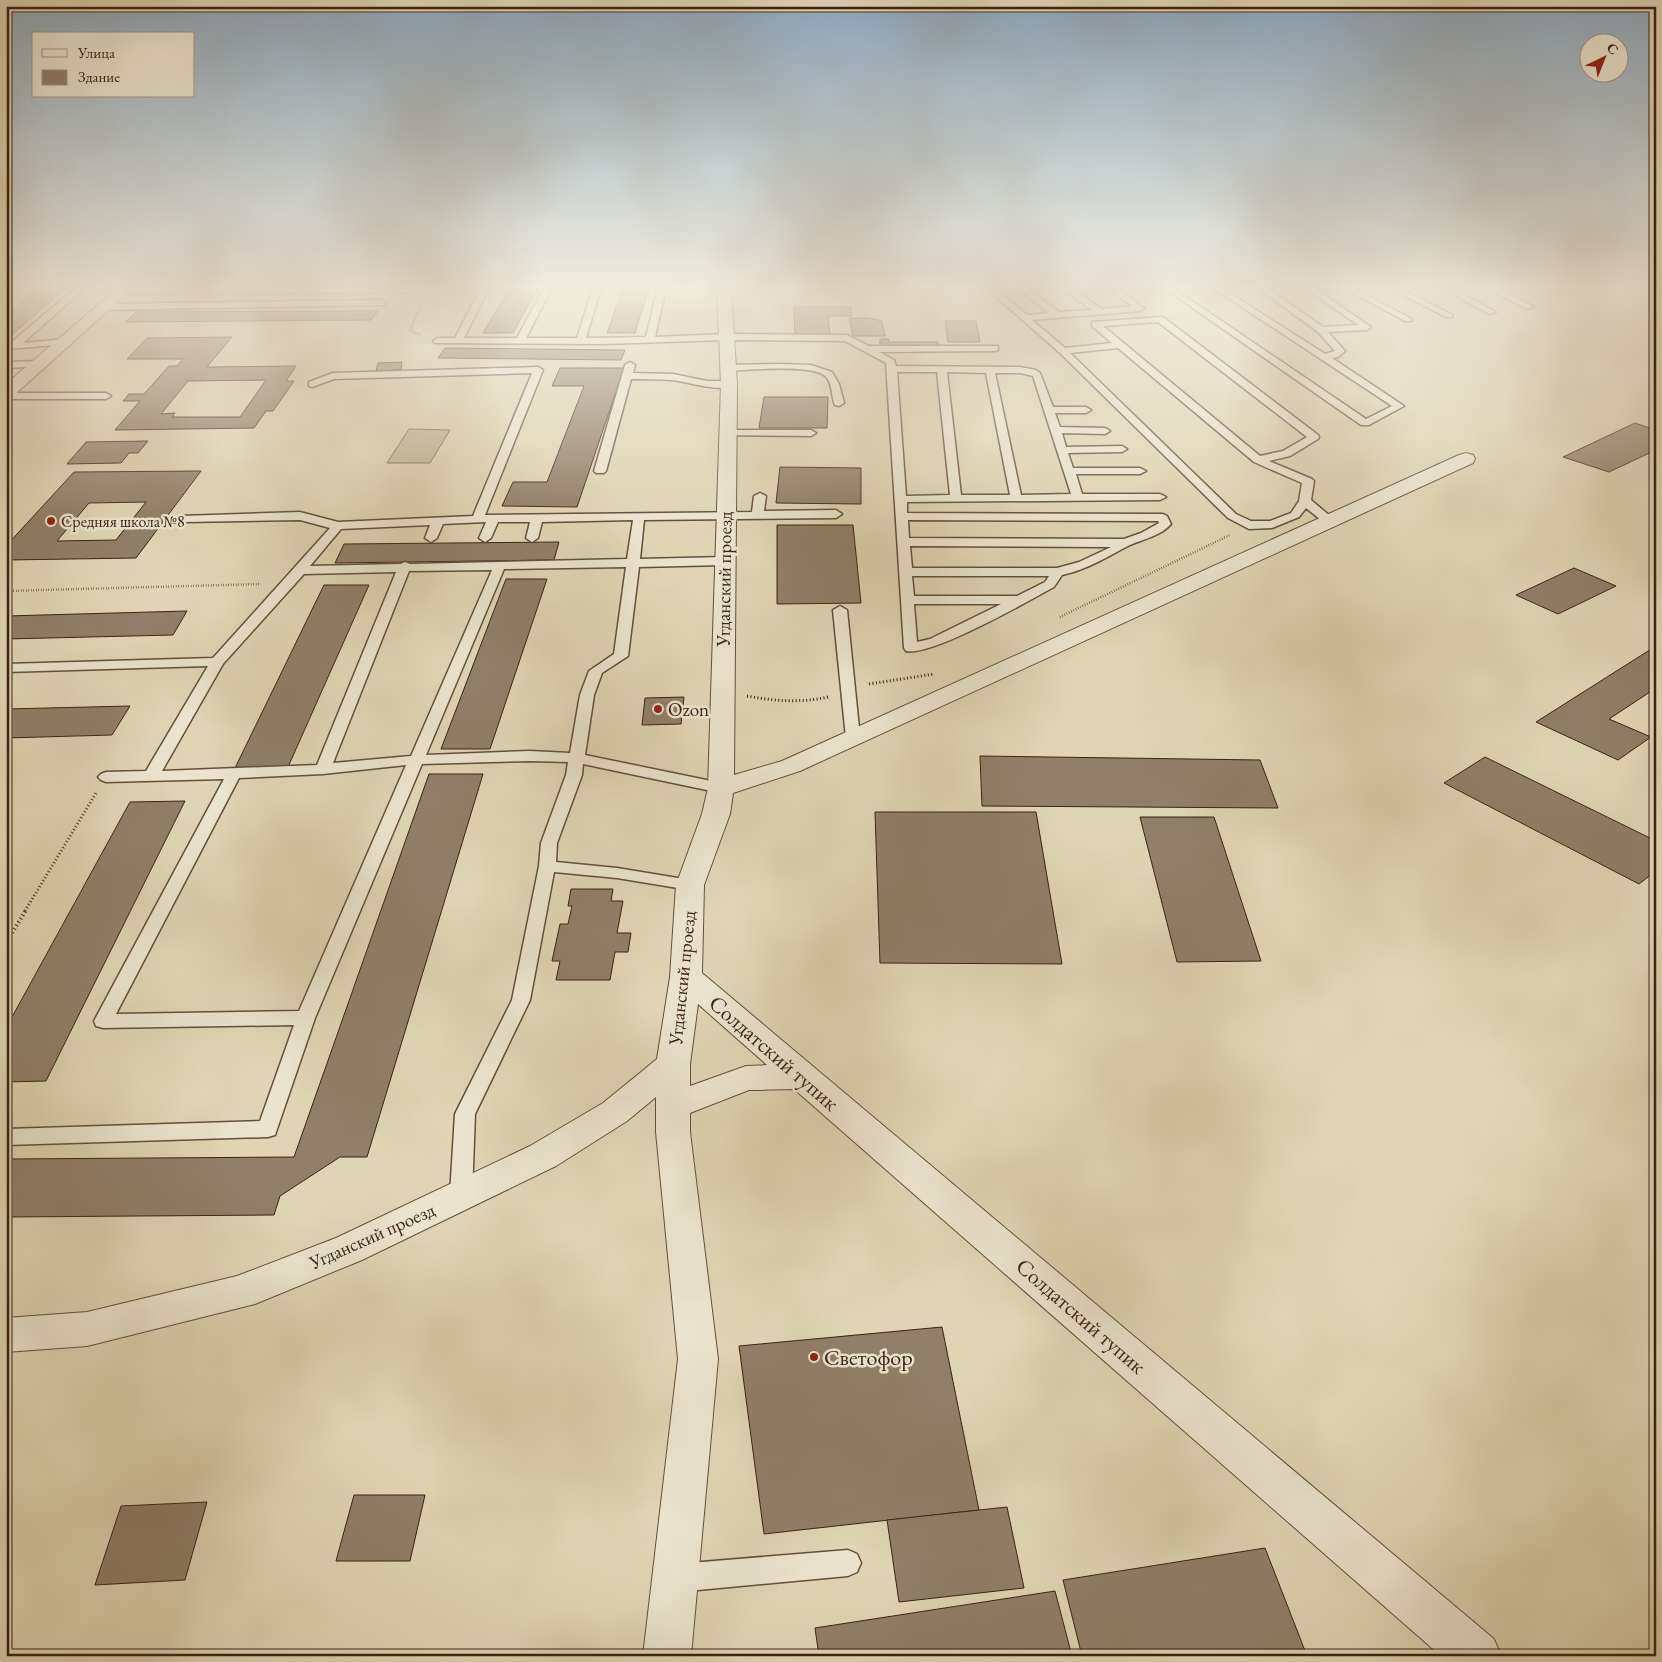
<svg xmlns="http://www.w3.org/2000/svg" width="1662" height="1662" viewBox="0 0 1662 1662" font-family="'EB Garamond',serif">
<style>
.green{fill:#c3b799;stroke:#7f6c58}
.building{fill:#907f69;stroke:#3b2217;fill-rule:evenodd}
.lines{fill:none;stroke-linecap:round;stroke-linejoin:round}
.lane-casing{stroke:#644f3e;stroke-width:3}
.street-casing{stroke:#644f3e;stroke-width:2}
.path-far3{stroke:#3b2217;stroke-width:2;stroke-dasharray:0.5 1;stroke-linecap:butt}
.path-far2{stroke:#3b2217;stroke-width:2.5;stroke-dasharray:0.5 2;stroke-linecap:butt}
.path-far1{stroke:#3b2217;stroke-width:3;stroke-dasharray:1 2.5;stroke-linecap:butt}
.path{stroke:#3b2217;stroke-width:4;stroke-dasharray:1 3;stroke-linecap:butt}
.lane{fill:#eae4ce;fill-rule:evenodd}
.street{fill:#eae4ce;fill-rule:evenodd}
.poi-dot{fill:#8f2418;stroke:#eae4ce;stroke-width:2}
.labels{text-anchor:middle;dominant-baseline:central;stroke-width:5;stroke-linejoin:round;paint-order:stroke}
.far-poi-label{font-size:16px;fill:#3b2217;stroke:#eae4ce;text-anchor:start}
.street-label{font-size:19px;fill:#3b2217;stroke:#eae4ce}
.poi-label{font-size:19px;fill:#3b2217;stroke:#eae4ce;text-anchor:start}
.near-street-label{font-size:22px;fill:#3b2217;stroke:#eae4ce}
.near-poi-label{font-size:22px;fill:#3b2217;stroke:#eae4ce;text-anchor:start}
</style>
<rect width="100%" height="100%" fill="#dfd5b4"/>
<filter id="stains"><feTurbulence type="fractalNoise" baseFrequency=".004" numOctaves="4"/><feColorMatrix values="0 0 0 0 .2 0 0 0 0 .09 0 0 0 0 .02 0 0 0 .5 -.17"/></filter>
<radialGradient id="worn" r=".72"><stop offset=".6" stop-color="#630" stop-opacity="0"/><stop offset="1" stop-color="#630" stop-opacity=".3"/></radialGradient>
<polygon class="green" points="409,429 450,430 430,463 387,463"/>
<g class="building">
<polygon points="39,288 66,288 6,340 6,315"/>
<polygon points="510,288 538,288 513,333 483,333"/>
<polygon points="623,288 649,288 635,333 607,333"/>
<polygon points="794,307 851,307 852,316 828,316 830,334 795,335"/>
<polygon points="378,311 371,320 126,322 136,312"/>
<polygon points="849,318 869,318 882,321 885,336 853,336"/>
<polygon points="945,321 976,321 980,342 948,342"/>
<path d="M232 337 207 367 296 366 286 381H294L273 411H266L254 428 115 430 140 401H123L129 394H144L169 366H177L183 359H127L147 338ZM266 380 240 417H172L175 413 161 414 188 381Z"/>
<polygon points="880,339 889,339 889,342 938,342 938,348 880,347"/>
<polygon points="445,348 625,350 621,360 438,358"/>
<polygon points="402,362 401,370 376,371 378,363"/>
<polygon points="560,368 624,368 577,507 502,506 513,482 547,482 584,386 552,386"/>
<polygon points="764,397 828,397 827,428 759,428"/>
<polygon points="1635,423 1656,430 1656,450 1609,472 1563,457"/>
<polygon points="148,441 138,453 129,453 121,463 67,464 86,442"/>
<polygon points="780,467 861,468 861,504 776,503"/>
<path d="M201 471 136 558 6 560V546L74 472ZM146 502 116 540 57 541 89 503Z"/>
<polygon points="777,525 853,525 861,603 777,604"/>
<polygon points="559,542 554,560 335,563 344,544"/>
<polygon points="1574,568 1616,586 1558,614 1516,595"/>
<polygon points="506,579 547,579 490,749 441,749"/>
<polygon points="324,585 369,585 288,767 235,768"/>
<polygon points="187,611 173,635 6,639 6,616"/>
<polygon points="1656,646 1656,688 1609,719 1651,737 1618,760 1536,722"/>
<polygon points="684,697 681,724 642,725 645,698"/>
<polygon points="130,706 112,735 6,738 6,709"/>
<polygon points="980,756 1260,760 1278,808 982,806"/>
<polygon points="1485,757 1656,841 1656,871 1639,884 1444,783"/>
<polygon points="429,774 483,774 367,1157 340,1157 280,1196 274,1215 6,1217 6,1159 294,1157"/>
<polygon points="185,801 46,1081 6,1082 6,1028 130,802"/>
<polygon points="875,812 1036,812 1062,964 880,963"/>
<polygon points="1140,817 1214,817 1261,961 1177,962"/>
<polygon points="571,889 613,889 611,901 623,901 617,933 631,933 628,952 615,952 610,980 556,980 560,961 552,961 560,924 568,924 572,906 568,906"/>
<polygon points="942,1327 979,1510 764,1534 739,1346"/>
<polygon points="354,1495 425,1495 410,1561 336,1561"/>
<polygon points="207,1502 185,1580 95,1585 121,1506"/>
<polygon points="1007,1507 1024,1588 899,1602 887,1520"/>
<polygon points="1265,1548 1307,1656 1082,1656 1063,1580"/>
<polygon points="1055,1591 1072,1656 819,1656 815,1628"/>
</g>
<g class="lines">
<g class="lane-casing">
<g id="lane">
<polygon points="76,288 85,288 23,343 66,339 69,340 69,344 8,349 8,345"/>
<polygon points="258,288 418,288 412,292 122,294 118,291 122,288"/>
<path d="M481 288H489L464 338H517L544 288H552L526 338H577L593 288H601L586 338 646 337 658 288H666L655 337 726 334 847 335 869 346H998V350L995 351 879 352 894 360 896 366 1020 367 1036 370 1040 373 1053 407H1086L1091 410 1086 413H1055L1060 427 1105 428 1110 431 1105 434 1062 433 1066 447 1122 446 1127 449 1122 452 1068 453 1073 468H1140L1146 471 1140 474H1076L1082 494H1160L1166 497 1160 500 907 502V513L1163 514 1167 516 1171 524C1161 536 1143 539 1130 545 1106 557 1089 569 1062 575L1054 587C1028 601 931 657 906 651L904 648 886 363 845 341 726 340 603 344 435 343 433 341 438 338H455ZM897 372H937L950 495 906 496ZM947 372 986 373 1010 495H961ZM995 373H1020L1033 376 1071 494 1021 495ZM908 520 1158 521 1159 523 1141 533 1124 539 909 538ZM910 546 1111 547 1079 562 1057 568H912ZM912 576H1049L1045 582 1017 596H914ZM914 604H1001L930 639 917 642Z"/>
<path d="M986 288H995L1027 315 1049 313 1017 288H1026L1059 312 1091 310 1063 288H1072L1102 309 1132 306 1108 288H1117L1144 308 1140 311 1032 320 1065 348 1112 343 1092 326V322L1163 317 1318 435 1319 437 1318 439 1290 456 1269 461 1312 479 1314 481 1311 500 1336 521 1330 525 1326 524 1306 508 1299 517 1272 528 1249 529 1228 518 1060 353ZM1158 322 1307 437 1283 451 1260 456 1103 326ZM1118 348 1254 462 1302 483 1299 501 1291 513 1270 521H1251L1236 514 1070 353Z"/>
<polygon points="1164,288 1173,288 1366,419 1392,406 1213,288 1222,288 1325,354 1335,351 1318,332 1258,288 1267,288 1323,327 1358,325 1305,288 1314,288 1371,327 1367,330 1328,332 1345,351 1338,357 1332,358 1404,406 1369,425 1361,425"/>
<polygon points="1343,288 1353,288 1412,319 1411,321 1405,321"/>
<polygon points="1389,288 1399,288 1453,315 1452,317 1446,317"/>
<polygon points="1442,288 1452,288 1496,312 1489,314"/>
<polygon points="1486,288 1496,288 1534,307 1527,309"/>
<polygon points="382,300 386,303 385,305 104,310 100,307 104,304"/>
<polygon points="40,361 43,362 43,366 6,368 6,362"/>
<path d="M630 362 635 365 633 373 673 374 707 381H729L734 384C722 394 687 381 671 380 658 379 644 379 631 379L606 471 604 473H596L594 471 625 365Z"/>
<path d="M781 364 811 365 832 372 839 384 844 403 839 406 835 405C831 397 833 382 825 376 812 364 747 370 728 371L723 368 728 365Z"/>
<path d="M538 367 543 370 485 515 752 512 754 496 760 493 766 496 764 511 836 510 842 514 836 518 644 520 640 559 724 557 730 561 724 565 639 567 628 656 602 673 594 695 585 755 721 783 727 785 729 788 727 791 721 793 583 764 582 775 557 843 556 862 617 868 690 880 696 881 699 885 696 889 690 890 617 878 554 872 530 1000 475 1114 472 1195 469 1201 461 1204 453 1201 450 1195 455 1114 512 1000 539 866 541 843 566 775 568 762 530 761 422 764 315 1018 275 1135 268 1137 6 1145V1129L260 1121 294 1025 103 1028 96 1026 94 1021 224 779 106 782 101 780 98 777 101 774 106 772 146 771 208 666 6 672V664L213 658 330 528 300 520 186 522 182 520 180 518 182 516 300 512 338 522 473 516 532 373 334 379 312 387 309 386V382L333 373ZM633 520 627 559 410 564 405 562 400 564 310 566 341 529 430 525 425 538 431 542 437 538 443 524 486 522 479 538 485 542 491 538 498 522H530L526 538 532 542 538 538 542 522ZM626 567 614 654 589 671 580 695 570 753 530 751 426 755 504 569ZM492 570 411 756 333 763 409 571ZM396 572 317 765 162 771 223 664 304 574ZM406 765 299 1011 116 1014 239 778 323 774Z"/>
<polygon points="6,393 106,393 111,396 106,399 6,399"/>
<polygon points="728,430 811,430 816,433 811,436 724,435 723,433 724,431"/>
<polygon points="840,606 847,610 860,738 858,741 848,741 846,738 833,610"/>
<polygon points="848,1550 857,1554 861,1563 857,1572 848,1576 677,1592 667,1588 663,1578 667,1568 677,1564"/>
</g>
</g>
<g class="street-casing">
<g id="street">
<polygon points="118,288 133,288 12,397 6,398 6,384"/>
<path d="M717 288H731L737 384 734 775 782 761 1459 455 1466 453 1473 455 1475 459 1473 463 800 771 733 793 730 814 704 885 702 973 1494 1639 1501 1656H1441L794 1089 749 1090 690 1113V1132L718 1359 691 1656H643L678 1359 656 1132V1097L627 1121 556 1166 362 1260 255 1304 87 1346 6 1352V1318L87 1312 237 1276 336 1238 530 1146 603 1103 657 1059 670 977 676 885 702 814 708 788 721 384ZM698 1004 767 1065 746 1066 690 1086V1064Z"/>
</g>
</g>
<polyline class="path-far3" points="421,304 410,331 421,335"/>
<g class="path-far2">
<polyline points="6,591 261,584"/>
<polyline points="1060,617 1230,535"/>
</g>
<g class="path-far1">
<polyline points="869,684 934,674"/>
<path d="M747 696C774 701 801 703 828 697"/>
<polyline points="25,911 96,793"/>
</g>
<polyline class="path" points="6,943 26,910"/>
<use href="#lane" class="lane"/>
<use href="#street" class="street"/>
</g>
<linearGradient id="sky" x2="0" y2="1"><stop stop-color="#8ea9be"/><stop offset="0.55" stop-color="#f1ecdd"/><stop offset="1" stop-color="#f1ecdd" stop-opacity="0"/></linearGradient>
<rect width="1662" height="520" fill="url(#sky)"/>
<g class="poi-dot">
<circle cx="51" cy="521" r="5"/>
<circle cx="658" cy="709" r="5"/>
<circle cx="814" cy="1357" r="5"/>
</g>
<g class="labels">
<g class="far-poi-label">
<text x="61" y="521">Средняя школа №8</text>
</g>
<g class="street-label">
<text transform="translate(724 579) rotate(-89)">Угданский проезд</text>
<text transform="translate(682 978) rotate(-84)">Угданский проезд</text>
<text transform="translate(372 1236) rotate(-24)">Угданский проезд</text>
</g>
<g class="poi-label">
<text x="668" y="709">Ozon</text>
</g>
<g class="near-street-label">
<text transform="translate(774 1053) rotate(41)">Солдатский тупик</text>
<text transform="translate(1081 1316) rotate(41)">Солдатский тупик</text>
</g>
<g class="near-poi-label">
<text x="824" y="1357">Светофор</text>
</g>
</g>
<rect width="1662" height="1662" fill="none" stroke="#dfd5b4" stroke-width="25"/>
<rect x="8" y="8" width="1647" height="1647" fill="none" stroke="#3b2217" stroke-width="2.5"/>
<rect x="12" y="12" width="1637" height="1637" fill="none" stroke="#3b2217"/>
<rect x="32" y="32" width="162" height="65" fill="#eae4ce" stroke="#a49685"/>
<rect x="42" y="49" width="25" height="8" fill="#eae4ce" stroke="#a49685"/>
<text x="78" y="58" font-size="15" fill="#3b2217">Улица</text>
<rect x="42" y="70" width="25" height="15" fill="#907f69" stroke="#a49685"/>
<text x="78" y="82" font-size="15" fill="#3b2217">Здание</text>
<g transform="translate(1604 58) rotate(43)"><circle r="24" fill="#eae4ce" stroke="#a49685"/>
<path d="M0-4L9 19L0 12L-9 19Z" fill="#8f2418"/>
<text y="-8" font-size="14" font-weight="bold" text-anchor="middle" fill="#3b2217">С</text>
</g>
<rect width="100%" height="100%" filter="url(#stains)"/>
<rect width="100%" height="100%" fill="url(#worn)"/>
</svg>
